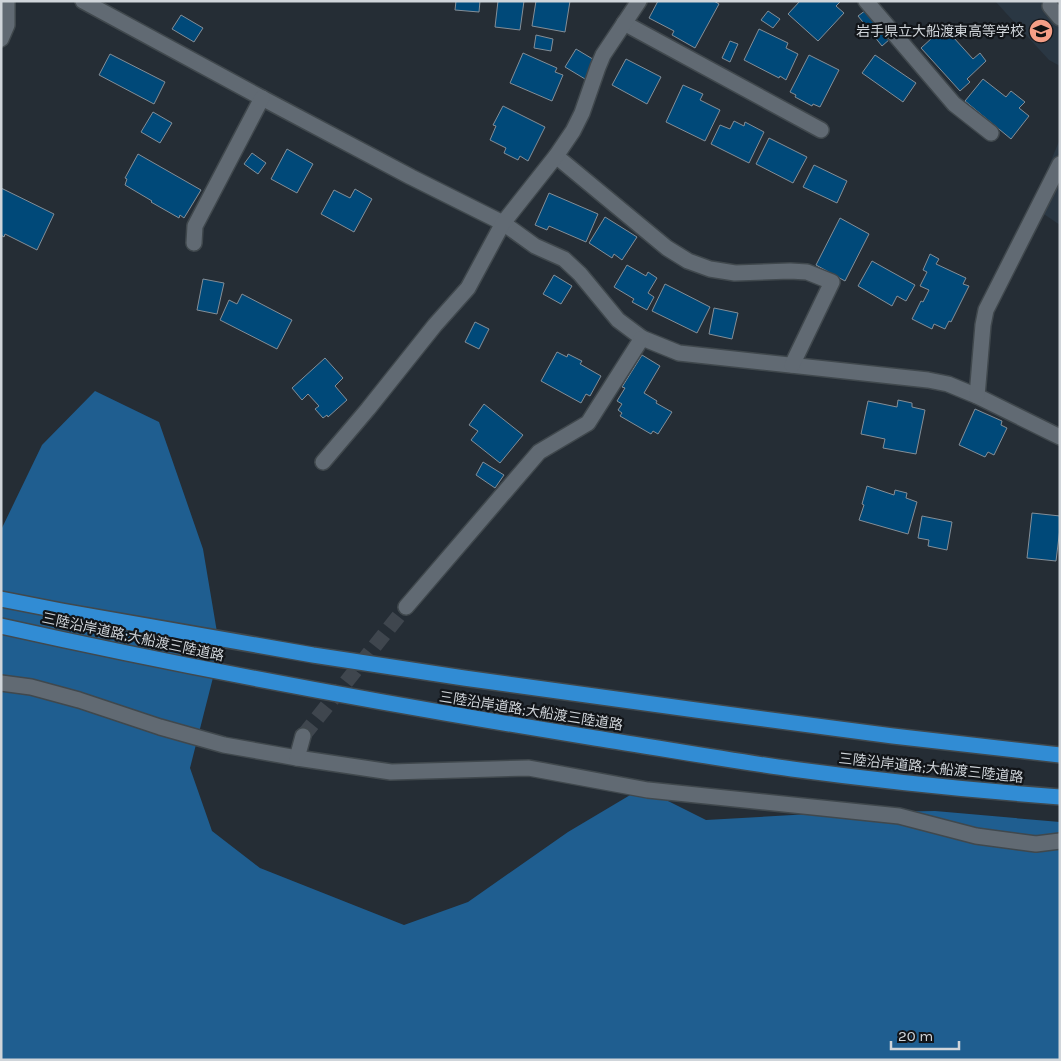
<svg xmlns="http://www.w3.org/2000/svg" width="1061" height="1061" viewBox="0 0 1061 1061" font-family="Karla,'Noto Sans JP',sans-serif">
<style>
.built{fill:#2a3743}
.forest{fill:#1f5e90}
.building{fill:#004979;stroke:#848e97}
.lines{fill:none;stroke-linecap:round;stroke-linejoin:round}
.street-tunnel{stroke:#3f464e;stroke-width:15;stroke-dasharray:15 8;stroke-linecap:butt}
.street-casing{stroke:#40484d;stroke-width:18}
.highway-casing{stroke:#40484d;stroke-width:18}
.street{stroke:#616a73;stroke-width:15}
.highway{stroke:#318cd4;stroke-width:15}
.labels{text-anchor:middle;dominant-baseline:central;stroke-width:4.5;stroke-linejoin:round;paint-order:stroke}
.poi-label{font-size:14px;fill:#d0d5da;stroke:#121519;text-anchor:end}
.street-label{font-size:14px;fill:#d0d5da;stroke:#121519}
</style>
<rect width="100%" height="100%" fill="#252d35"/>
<g class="built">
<polygon points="995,1 1060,1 1060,66 1049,60"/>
<polygon points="1060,139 1060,225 1032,206"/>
</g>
<polygon class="forest" points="95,391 159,422 203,549 220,650 190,768 212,831 260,868 404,925 468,902 568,832 642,788 706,820 828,813 935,811 1060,822 1060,1060 1,1060 1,530 42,445"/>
<g class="building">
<polygon points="456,1 480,1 479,12 455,10"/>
<polygon points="498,1 524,1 520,30 495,27"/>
<polygon points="536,1 570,1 565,32 532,26"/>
<polygon points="658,1 714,1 719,4 695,48 672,35 674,31 649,18"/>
<polygon points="800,1 841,1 836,6 844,13 818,41 788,14"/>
<polygon points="866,10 890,39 882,46 858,16"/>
<polygon points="768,11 780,19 773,28 761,20"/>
<polygon points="181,15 203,28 194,42 172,29"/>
<polygon points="944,27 973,59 980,53 986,61 967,79 970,82 960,91 921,48"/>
<polygon points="759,29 788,43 786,48 798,54 786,80 780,76 779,78 744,60"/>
<polygon points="536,35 553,39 551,51 534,48"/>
<polygon points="730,41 738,44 730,62 722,58"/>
<polygon points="576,49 596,61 585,79 565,67"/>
<polygon points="523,53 557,68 555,72 563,75 552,101 510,83"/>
<polygon points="110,54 165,82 154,104 99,75"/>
<polygon points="809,55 839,70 820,107 813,104 812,106 795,97 796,95 790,92"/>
<polygon points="875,55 916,83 903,102 862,73"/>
<polygon points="626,59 661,77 647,104 612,85"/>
<polygon points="983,79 1006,97 1011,91 1025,102 1019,108 1029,116 1011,139 965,101"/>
<polygon points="683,85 703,94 700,100 720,110 705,141 666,122"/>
<polygon points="503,106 545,127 528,161 520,156 518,160 504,153 506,148 490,140 496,126 493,125"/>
<polygon points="153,112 172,123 160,143 141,132"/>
<polygon points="734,121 744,126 745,122 764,132 749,163 711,144 720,125 730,129"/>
<polygon points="769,138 807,157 793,183 756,164"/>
<polygon points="287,149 313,164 297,193 271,179"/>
<polygon points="252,153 266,163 258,174 244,164"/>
<polygon points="138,154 201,190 184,218 180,215 179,218 151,202 152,201 125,185 127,179 125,178"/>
<polygon points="814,165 847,181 837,203 803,187"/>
<polygon points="1,188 54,214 37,250 5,234 4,237 1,235"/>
<polygon points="355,189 372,199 354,232 321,214 334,190 350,198"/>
<polygon points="549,193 598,214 586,242 549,226 547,230 535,225"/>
<polygon points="605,217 637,237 622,260 614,254 612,258 589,243"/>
<polygon points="840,218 869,234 845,281 816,265"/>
<polygon points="930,254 939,259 936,264 966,278 963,284 969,286 951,322 949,321 945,329 934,324 932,329 912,319 921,301 923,302 929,290 920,286 927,272 923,270"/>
<polygon points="872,261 915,285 906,301 897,296 892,306 858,286"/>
<polygon points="627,265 646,276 648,272 657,278 648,293 654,297 647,310 632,302 634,299 614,287"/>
<polygon points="554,275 572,286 561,304 543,294"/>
<polygon points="203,279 224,283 217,314 197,310"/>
<polygon points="665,284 710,307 697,333 652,311"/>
<polygon points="242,294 292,320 277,349 220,320 229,300 237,304"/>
<polygon points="714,308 738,313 732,339 709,334"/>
<polygon points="475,322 489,329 479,349 465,342"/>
<polygon points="557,352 567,357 568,354 582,361 580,364 601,376 590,396 586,394 581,403 541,381"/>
<polygon points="642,355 660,366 644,393 657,401 656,403 672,412 658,434 653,431 651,434 620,416 622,413 618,410 622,404 617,401 625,388 622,387"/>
<polygon points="325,358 343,378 335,386 347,400 328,417 327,415 323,418 315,409 319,406 308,394 302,400 292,388"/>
<polygon points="898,400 912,403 912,407 925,410 916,454 883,448 885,439 861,434 868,401 897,407"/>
<polygon points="484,404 523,435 500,463 471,440 478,431 469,425"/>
<polygon points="975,409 1002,421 1001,425 1007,428 994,455 988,452 985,457 959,445"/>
<polygon points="483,462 504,475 495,488 476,475"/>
<polygon points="867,486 894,495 895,490 907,493 906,498 917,502 908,534 859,520 864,505 862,504"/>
<polygon points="1032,513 1060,516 1060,528 1056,561 1027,558"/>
<polygon points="922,516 952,522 947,550 928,546 929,540 918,538"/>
</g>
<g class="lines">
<polyline class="street-tunnel" points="303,736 406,607"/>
<g class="street-casing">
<g id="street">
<polyline points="83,1 262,98 411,177 503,223 535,246 564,259 580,274 618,320 642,338 679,353 928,380 948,384 977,396 1060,437"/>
<polyline points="866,1 954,104 991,133"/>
<polyline points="1050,6 1060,18"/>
<polyline points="624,23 821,130"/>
<polyline points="1,39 7,25 7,1"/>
<polyline points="556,156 667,248 688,261 710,269 735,273 790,271 807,272 832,282 792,365"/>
<polyline points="194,243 195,226 262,98"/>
<polyline points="977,396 983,325 986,310 1060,164"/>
<polyline points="323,462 368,409 435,325 468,288 503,223 556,156 573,131 582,113 598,67 603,55 639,1"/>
<polyline points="406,607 539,452 588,423 642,338"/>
<polyline points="1,683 31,687 79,700 160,727 224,745 297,758 391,772 529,768 648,790 899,816 976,836 1036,844 1060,841"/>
<polyline points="297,758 303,736"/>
</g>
</g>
<g class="highway-casing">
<g id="highway">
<polyline points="1,599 62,611 313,655 464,678 696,710 893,736 1060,755"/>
<path d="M1 626C198 670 396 706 595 738 660 748 726 760 792 769 881 781 970 790 1060 797"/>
</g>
</g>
<use href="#street" class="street"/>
<use href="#highway" class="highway"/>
</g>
<defs>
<g id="school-disc" transform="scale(1.25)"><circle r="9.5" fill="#f49e86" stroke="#121519"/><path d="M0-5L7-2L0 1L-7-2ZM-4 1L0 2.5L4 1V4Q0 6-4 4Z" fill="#111"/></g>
</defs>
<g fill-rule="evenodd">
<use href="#school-disc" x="1041" y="31"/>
</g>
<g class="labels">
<g class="poi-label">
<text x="1024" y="31">岩手県立大船渡東高等学校</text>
</g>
<g class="street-label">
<text transform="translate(133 637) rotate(12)">三陸沿岸道路;大船渡三陸道路</text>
<text transform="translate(531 711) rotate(9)">三陸沿岸道路;大船渡三陸道路</text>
<text transform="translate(931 768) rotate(6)">三陸沿岸道路;大船渡三陸道路</text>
</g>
</g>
<rect width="1061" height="1061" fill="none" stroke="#d0d5da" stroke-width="5"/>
<path d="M891 1041v8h68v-8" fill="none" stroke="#d0d5da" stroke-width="2.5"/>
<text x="898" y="1041" font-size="15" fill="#d0d5da" stroke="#121519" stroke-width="4" paint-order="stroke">20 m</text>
</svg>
